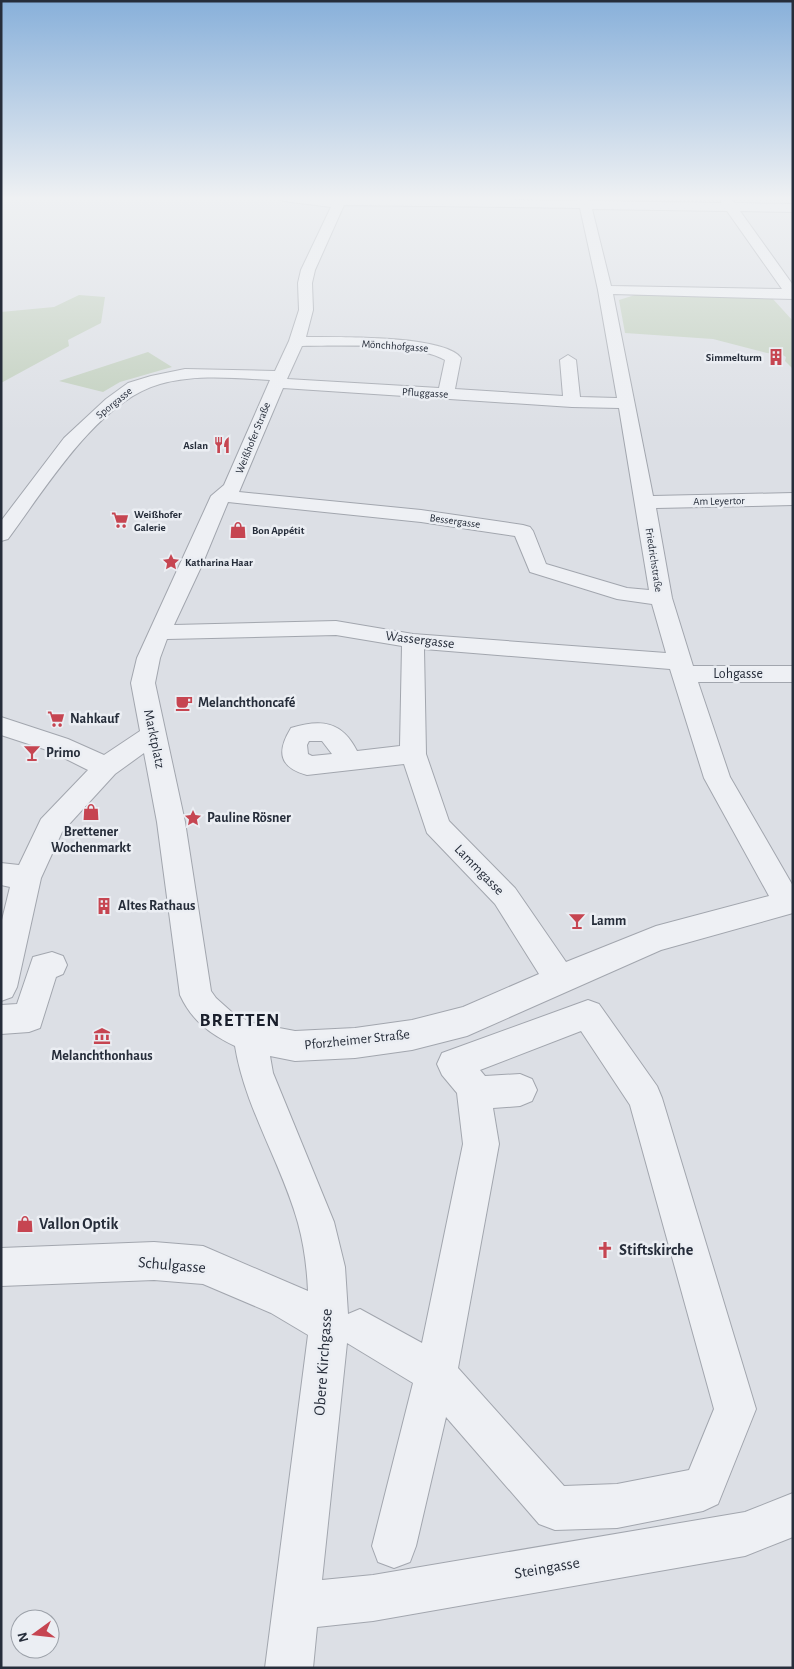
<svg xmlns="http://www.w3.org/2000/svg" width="794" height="1669" viewBox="0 0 794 1669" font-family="'Alegreya Sans',sans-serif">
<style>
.green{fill:#c1cfbd}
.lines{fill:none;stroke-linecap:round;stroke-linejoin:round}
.minor-casing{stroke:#a2a6ae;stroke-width:2}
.minor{fill:#eef0f4;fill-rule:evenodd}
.labels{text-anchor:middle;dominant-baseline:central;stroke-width:5;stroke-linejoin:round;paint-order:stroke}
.far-street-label{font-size:11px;fill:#262d3a;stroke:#ebeef3}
.far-poi-label{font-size:11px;font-weight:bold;fill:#262d3a;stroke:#ebeef3;text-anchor:start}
.street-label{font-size:14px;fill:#262d3a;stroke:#ebeef3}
.poi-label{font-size:14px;font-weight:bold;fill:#262d3a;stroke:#ebeef3;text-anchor:start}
.near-poi-label{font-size:16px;font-weight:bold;fill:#262d3a;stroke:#ebeef3;text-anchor:start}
.near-street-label{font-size:16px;fill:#262d3a;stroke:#ebeef3}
.district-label{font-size:19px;font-weight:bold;letter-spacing:1px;fill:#191e2b;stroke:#ebeef3}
</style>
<rect width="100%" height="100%" fill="#dcdfe5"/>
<g class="green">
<polygon points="638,294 772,298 793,321 793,369 785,361 786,357 781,354 767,353 713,339 625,333 619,300"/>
<polygon points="79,295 105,297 101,323 68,340 69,346 1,383 1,312 54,307"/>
<polygon points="148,352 172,367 120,382 103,392 59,381"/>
</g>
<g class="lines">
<g class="minor-casing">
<g id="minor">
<path d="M277 197H310L335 200 336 197H348L578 201 577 197H589L590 201 722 203 718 197H730L735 203 793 204V212L740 211 793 285V299L613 294 653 496 793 493V505L656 508 672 598 693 666H793V682H698L730 777 793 886V913L661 950 467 1036 412 1050 355 1058 295 1061 270 1056 273 1073 334 1222 345 1267 348 1314 360 1309 422 1343 463 1144 457 1093 442 1075 437 1064 442 1053 588 1000 599 1004 657 1086 662 1098 756 1409 718 1504 703 1511 617 1528 555 1530 539 1524 446 1417 416 1546 410 1562 394 1568 378 1562 372 1546 413 1383 347 1343 322 1580 373 1575 745 1512 793 1493V1537L745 1556 373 1621 317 1627 313 1668H265L308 1335 271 1313 203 1284 154 1280 1 1286V1248L154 1242 203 1246 308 1291C307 1268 304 1245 298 1223 281 1162 245 1108 235 1046 210 1034 192 1021 180 995L157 822 144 753 115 774 62 832 41 878 17 987 12 997 1 1001V924L10 887 1 885V863L19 865 41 819 88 770 50 751 1 735V717L68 739 104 755 140 731 131 683 137 658 211 496 224 485 270 380C234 378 195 374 160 384 98 401 45 489 8 539L1 541V521L64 438 106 399 128 383 151 376 185 369 275 371 289 341 299 310 298 283 301 270 331 207 283 201ZM344 205 580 208 598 290 617 398 580 397 576 360 568 355 560 360 563 396 455 389 461 358C445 335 335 337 306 337L313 310 312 283 315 270ZM592 209 727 211 782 289 611 286ZM302 346C340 346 413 342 445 360L439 388 287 379ZM283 388 572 407 619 408 649 590 627 588 546 564 533 531 530 527 523 525 421 510 239 492ZM228 502 421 522 515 536 530 572 617 599 652 604 666 653 413 634 336 621 174 625 202 565ZM336 635 402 646 400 746 357 751C342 721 321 719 291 728 277 751 278 767 307 775L404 764 427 833 495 904 539 974 463 1007 412 1020 355 1028 295 1031 253 1023 235 1015 216 998 211 991 185 822 155 683 160 658 167 639ZM424 649 670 669 704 778 769 896 656 926 566 962 515 888 449 821 426 754ZM309 741H322L332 754 312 756 308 754 307 745ZM581 1031 630 1105 714 1409 689 1470 617 1484 564 1486 458 1368 499 1144 493 1108 520 1106 532 1101 537 1090 532 1079 520 1074 485 1076 480 1070Z"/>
<polygon points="52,952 63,956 67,965 63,974 56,977 40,1028 29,1032 1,1034 1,1005 17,1004 33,957"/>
</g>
</g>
<use href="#minor" class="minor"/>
</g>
<linearGradient id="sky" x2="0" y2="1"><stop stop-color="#88b0da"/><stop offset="0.46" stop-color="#eff1f3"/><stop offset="1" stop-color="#eff1f3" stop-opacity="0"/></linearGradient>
<rect width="794" height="431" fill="url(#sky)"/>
<defs>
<g id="building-bare" transform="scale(1.35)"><path d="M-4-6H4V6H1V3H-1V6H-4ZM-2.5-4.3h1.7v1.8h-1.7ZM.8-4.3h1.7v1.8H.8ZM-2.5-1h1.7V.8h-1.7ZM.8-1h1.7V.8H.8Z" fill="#c64551" stroke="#ebeef3" stroke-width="2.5" paint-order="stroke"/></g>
<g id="restaurant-bare" transform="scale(1.35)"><path d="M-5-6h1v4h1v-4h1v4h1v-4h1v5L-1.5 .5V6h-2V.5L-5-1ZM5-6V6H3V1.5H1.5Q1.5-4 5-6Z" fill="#c64551" stroke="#ebeef3" stroke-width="2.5" paint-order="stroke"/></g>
<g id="supermarket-bare" transform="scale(1.35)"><path d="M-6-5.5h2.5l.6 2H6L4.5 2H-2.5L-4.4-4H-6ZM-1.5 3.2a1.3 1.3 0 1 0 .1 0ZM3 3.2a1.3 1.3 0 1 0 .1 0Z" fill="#c64551" stroke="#ebeef3" stroke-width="2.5" paint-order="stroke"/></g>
<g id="shop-bare" transform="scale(1.35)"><path d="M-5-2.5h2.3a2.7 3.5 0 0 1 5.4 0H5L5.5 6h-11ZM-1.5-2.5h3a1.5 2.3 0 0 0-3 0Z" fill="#c64551" stroke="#ebeef3" stroke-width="2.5" paint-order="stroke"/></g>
<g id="sight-bare" transform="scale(1.35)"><path d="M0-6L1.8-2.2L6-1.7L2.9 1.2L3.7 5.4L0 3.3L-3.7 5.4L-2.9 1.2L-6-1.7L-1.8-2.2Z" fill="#c64551" stroke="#ebeef3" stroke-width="2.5" paint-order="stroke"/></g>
<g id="cafe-bare" transform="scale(1.35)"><path d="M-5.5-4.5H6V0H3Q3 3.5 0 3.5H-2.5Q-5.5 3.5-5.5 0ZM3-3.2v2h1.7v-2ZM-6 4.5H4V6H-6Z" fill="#c64551" stroke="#ebeef3" stroke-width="2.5" paint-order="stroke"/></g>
<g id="bar-bare" transform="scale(1.35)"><path d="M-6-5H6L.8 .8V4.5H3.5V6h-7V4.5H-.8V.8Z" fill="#c64551" stroke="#ebeef3" stroke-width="2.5" paint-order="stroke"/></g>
<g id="museum-bare" transform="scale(1.35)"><path d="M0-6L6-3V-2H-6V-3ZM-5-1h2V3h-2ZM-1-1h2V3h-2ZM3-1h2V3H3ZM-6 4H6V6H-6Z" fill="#c64551" stroke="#ebeef3" stroke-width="2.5" paint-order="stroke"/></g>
<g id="church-bare" transform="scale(1.35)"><path d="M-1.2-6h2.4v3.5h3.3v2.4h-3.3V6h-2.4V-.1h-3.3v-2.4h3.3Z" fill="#c64551" stroke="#ebeef3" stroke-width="2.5" paint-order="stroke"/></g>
</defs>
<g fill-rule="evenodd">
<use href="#building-bare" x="776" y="357"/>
<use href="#restaurant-bare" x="222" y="445"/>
<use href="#supermarket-bare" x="120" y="520"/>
<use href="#shop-bare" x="238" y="530"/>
<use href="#sight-bare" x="171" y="562"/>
<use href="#cafe-bare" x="184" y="703"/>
<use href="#supermarket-bare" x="56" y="719"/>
<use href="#bar-bare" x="32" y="753"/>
<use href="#shop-bare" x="91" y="812"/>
<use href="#sight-bare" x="193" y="818"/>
<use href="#building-bare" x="104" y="906"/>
<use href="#bar-bare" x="577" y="921"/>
<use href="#museum-bare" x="102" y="1036"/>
<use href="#shop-bare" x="25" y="1224"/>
<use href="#church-bare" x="605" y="1250"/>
</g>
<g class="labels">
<g class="far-street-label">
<text transform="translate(395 346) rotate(4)">Mönchhofgasse</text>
<text transform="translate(425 393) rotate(3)">Pfluggasse</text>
<text transform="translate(114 403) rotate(-39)">Sporgasse</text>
<text transform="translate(253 438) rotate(-68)">Weißhofer Straße</text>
<text transform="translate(719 501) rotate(-1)">Am Leyertor</text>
<text transform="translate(455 521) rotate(8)">Bessergasse</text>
<text transform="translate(654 560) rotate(81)">Friedrichstraße</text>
</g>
<g class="far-poi-label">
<text x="762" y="357" text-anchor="end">Simmelturm</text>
<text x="208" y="445" text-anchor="end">Aslan</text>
<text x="134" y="514">Weißhofer<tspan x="134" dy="13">Galerie</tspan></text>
<text x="252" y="530">Bon Appétit</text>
<text x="185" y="562">Katharina Haar</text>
</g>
<g class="street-label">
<text transform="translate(420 640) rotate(7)">Wassergasse</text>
<text x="738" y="674">Lohgasse</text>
<text transform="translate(154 739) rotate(78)">Marktplatz</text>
<text transform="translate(479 870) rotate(46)">Lammgasse</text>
<text transform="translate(357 1040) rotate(-6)">Pforzheimer Straße</text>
</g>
<g class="poi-label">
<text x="198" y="703">Melanchthoncafé</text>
<text x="70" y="719">Nahkauf</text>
<text x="46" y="753">Primo</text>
<text x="207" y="818">Pauline Rösner</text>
<text x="91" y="832" text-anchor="middle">Brettener<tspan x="91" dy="16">Wochenmarkt</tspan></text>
<text x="118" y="906">Altes Rathaus</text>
<text x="591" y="921">Lamm</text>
<text x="102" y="1056" text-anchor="middle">Melanchthonhaus</text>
</g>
<g class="near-poi-label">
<text x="39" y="1224">Vallon Optik</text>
<text x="619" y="1250">Stiftskirche</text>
</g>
<g class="near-street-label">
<text transform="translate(172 1265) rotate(5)">Schulgasse</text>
<text transform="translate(323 1362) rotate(-86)">Obere Kirchgasse</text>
<text transform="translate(547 1568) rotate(-10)">Steingasse</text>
</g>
<g class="district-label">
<text x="240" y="1020">BRETTEN</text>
</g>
</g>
<rect width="794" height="1669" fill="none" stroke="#262d3a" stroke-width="5"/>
<g transform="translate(35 1634) rotate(255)"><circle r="24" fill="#ebeef3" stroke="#9ca1a9"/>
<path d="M0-4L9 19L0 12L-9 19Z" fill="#c64551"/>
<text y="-8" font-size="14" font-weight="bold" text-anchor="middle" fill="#262d3a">N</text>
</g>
</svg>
